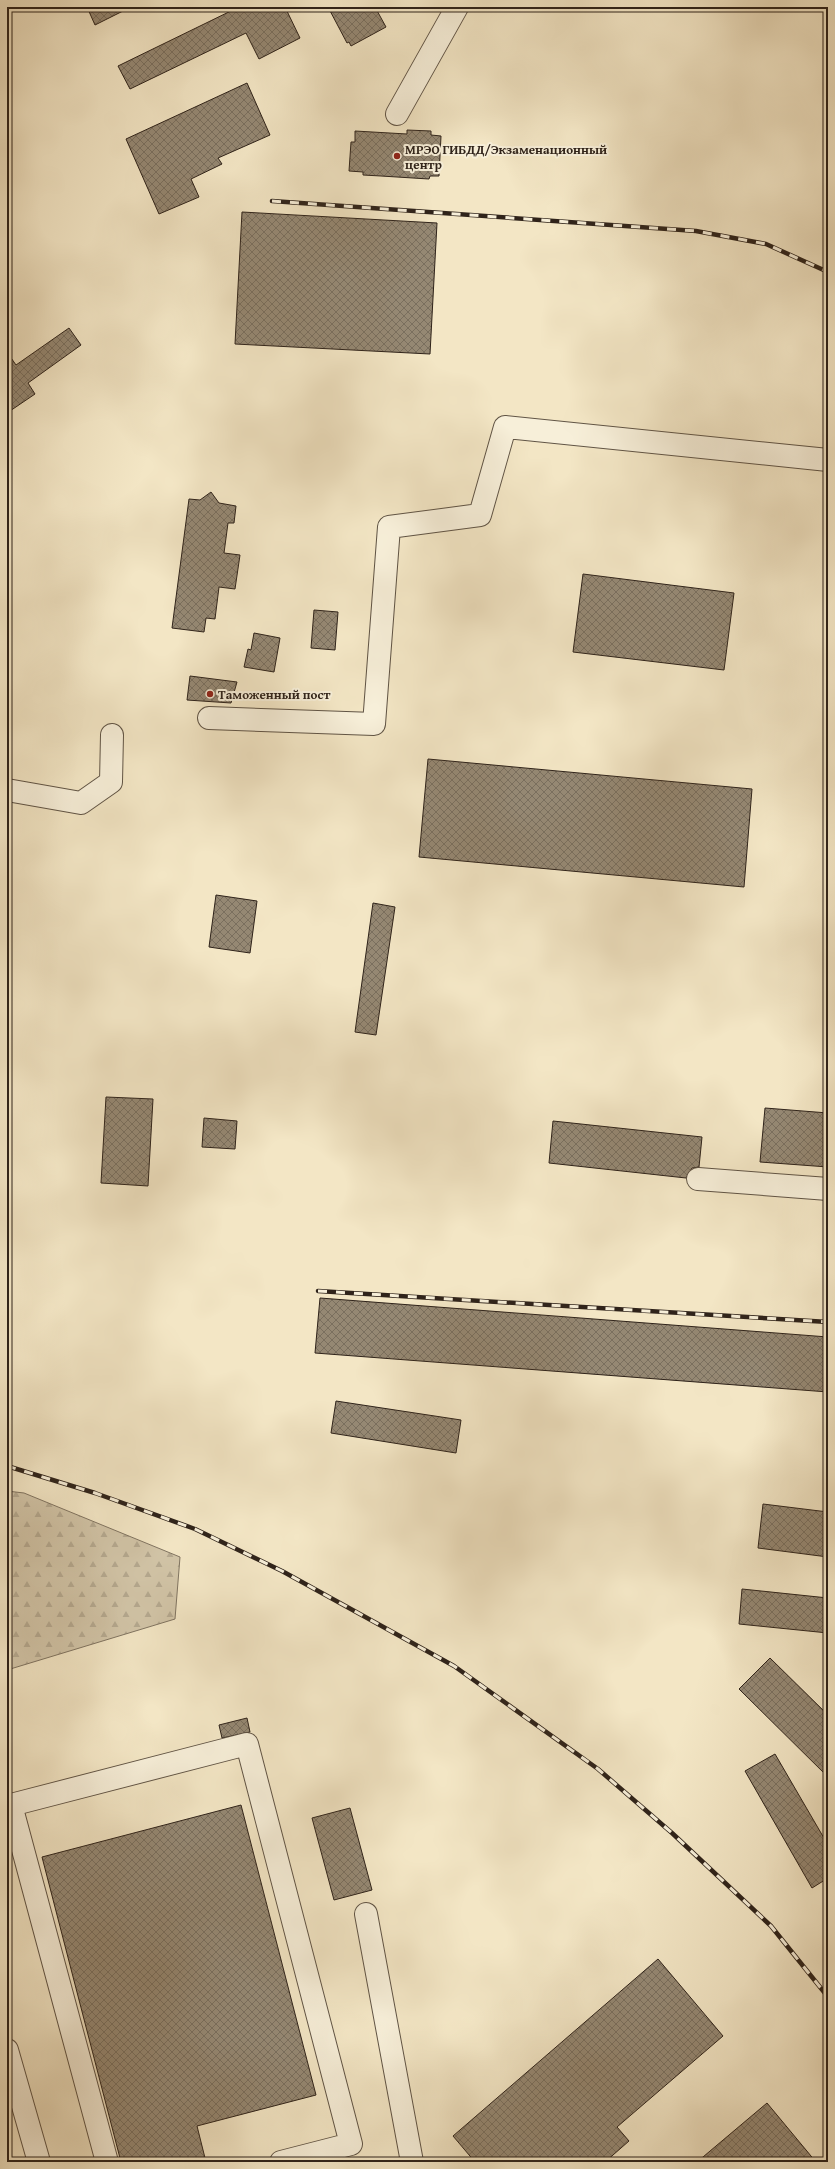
<svg xmlns="http://www.w3.org/2000/svg" width="835" height="2169" viewBox="0 0 835 2169" font-family="'Gentium Book Plus',serif">
<style>
.forest{fill:url(#forest-firs);stroke:#807461}
.building{fill:url(#building-cross-hatch);stroke:#2f231a}
.lines{fill:none;stroke-linecap:round;stroke-linejoin:round}
.minor-casing{stroke:#605445;stroke-width:24}
.minor{stroke:#f7efd9;stroke-width:22}
.rail-casing{stroke:#2f231a;stroke-width:4.5}
.rail{stroke:#f7efd9;stroke-width:3;stroke-dasharray:9;stroke-linecap:butt}
.poi-dot{fill:#8f2418;stroke:#f7efd9;stroke-width:1.5}
.labels{text-anchor:middle;dominant-baseline:central;stroke-width:4;stroke-linejoin:round;paint-order:stroke}
.poi-label{font-size:13px;font-weight:bold;fill:#2f231a;stroke:#f7efd9;text-anchor:start}
</style>
<defs>
<pattern id="forest-firs" width="22" height="20" patternUnits="userSpaceOnUse"><rect width="22" height="20" fill="#d2c5a8"/><path d="M5 1l3.5 6h-7zM16 11l3.5 6h-7z" fill="#b5a990"/></pattern>
<pattern id="building-cross-hatch" width="8" height="8" patternUnits="userSpaceOnUse"><rect width="8" height="8" fill="#958873"/><path d="M0 0l8 8M0 8l8-8" fill="none" stroke="#7a6f5e"/></pattern>
</defs>
<rect width="100%" height="100%" fill="#f3e6c5"/>
<filter id="stains"><feTurbulence type="fractalNoise" baseFrequency=".005" numOctaves="4"/><feColorMatrix values="0 0 0 0 .2 0 0 0 0 .09 0 0 0 0 .02 0 0 0 .5 -.17"/></filter>
<radialGradient id="worn" r=".72"><stop offset=".6" stop-color="#630" stop-opacity="0"/><stop offset="1" stop-color="#630" stop-opacity=".3"/></radialGradient>
<polygon class="forest" points="7,1491 24,1493 180,1557 175,1619 7,1670"/>
<g class="building">
<polygon points="87,7 131,7 95,25"/>
<polygon points="239,7 285,7 300,38 259,59 246,33 130,89 118,66"/>
<polygon points="328,7 375,7 386,27 351,46 349,42 347,43"/>
<polygon points="247,83 270,135 218,158 222,164 191,179 199,197 159,214 126,139"/>
<polygon points="407,130 431,131 431,135 441,136 439,176 430,176 429,179 381,176 363,175 363,172 349,171 351,142 355,142 355,131 407,134"/>
<polygon points="242,212 437,223 430,354 235,344"/>
<polygon points="69,328 81,345 28,383 35,394 7,413 7,352 16,365"/>
<polygon points="211,492 219,503 236,506 234,523 228,523 224,553 240,555 235,589 219,587 215,619 206,618 204,632 172,628 189,499 200,500"/>
<polygon points="583,574 734,593 724,670 573,652"/>
<polygon points="314,610 338,612 335,650 311,648"/>
<polygon points="254,633 280,638 274,672 244,667 248,649 251,650"/>
<polygon points="190,676 237,682 231,703 187,700"/>
<polygon points="428,759 752,789 744,887 419,857"/>
<polygon points="216,895 257,901 250,953 209,947"/>
<polygon points="373,903 395,907 376,1035 355,1032"/>
<polygon points="106,1097 153,1099 148,1186 101,1183"/>
<polygon points="765,1108 828,1113 828,1167 760,1162"/>
<polygon points="204,1118 237,1121 235,1149 202,1147"/>
<polygon points="553,1121 702,1137 699,1167 692,1168 686,1178 549,1163"/>
<polygon points="320,1298 828,1337 828,1392 315,1353"/>
<polygon points="336,1401 461,1420 456,1453 331,1433"/>
<polygon points="763,1504 828,1512 828,1557 758,1548"/>
<polygon points="742,1589 828,1598 828,1633 739,1624"/>
<polygon points="770,1658 828,1715 828,1777 739,1689"/>
<polygon points="247,1718 250,1732 222,1738 219,1725"/>
<polygon points="775,1754 828,1845 828,1878 812,1888 745,1771"/>
<polygon points="241,1805 316,2095 197,2126 206,2162 121,2162 42,1857"/>
<polygon points="350,1808 372,1890 334,1900 312,1818"/>
<polygon points="658,1959 723,2036 617,2127 629,2141 605,2162 475,2162 453,2136"/>
<polygon points="767,2103 816,2162 697,2162"/>
</g>
<g class="lines">
<g class="minor-casing">
<g id="minor">
<polyline points="397,114 457,7"/>
<polyline points="209,718 374,724 389,527 480,515 505,427 828,460"/>
<polyline points="7,790 81,803 111,782 112,735"/>
<polyline points="698,1179 828,1189"/>
<polyline points="11,1805 107,2162"/>
<polyline points="7,1806 247,1744 351,2144 281,2162"/>
<polyline points="366,1914 412,2162"/>
<polyline points="7,2050 39,2162"/>
</g>
</g>
<use href="#minor" class="minor"/>
<g class="rail-casing">
<g id="rail">
<polyline points="272,201 696,231 766,244 828,272"/>
<polyline points="318,1291 828,1322"/>
<polyline points="7,1466 95,1493 195,1529 282,1571 454,1666 598,1769 672,1833 771,1926 828,1997"/>
</g>
</g>
<use href="#rail" class="rail"/>
</g>
<g class="poi-dot">
<circle cx="397" cy="156" r="4"/>
<circle cx="210" cy="694" r="4"/>
</g>
<g class="labels">
<g class="poi-label">
<text x="405" y="149">МРЭО ГИБДД/Экзаменационный<tspan x="405" dy="15">центр</tspan></text>
<text x="218" y="694">Таможенный пост</text>
</g>
</g>
<rect width="835" height="2169" fill="none" stroke="#f3e6c5" stroke-width="24"/>
<rect x="8" y="8" width="819" height="2153" fill="none" stroke="#2f231a" stroke-width="2"/>
<rect x="12" y="12" width="811" height="2145" fill="none" stroke="#2f231a"/>
<rect width="100%" height="100%" filter="url(#stains)"/>
<rect width="100%" height="100%" fill="url(#worn)"/>
</svg>
